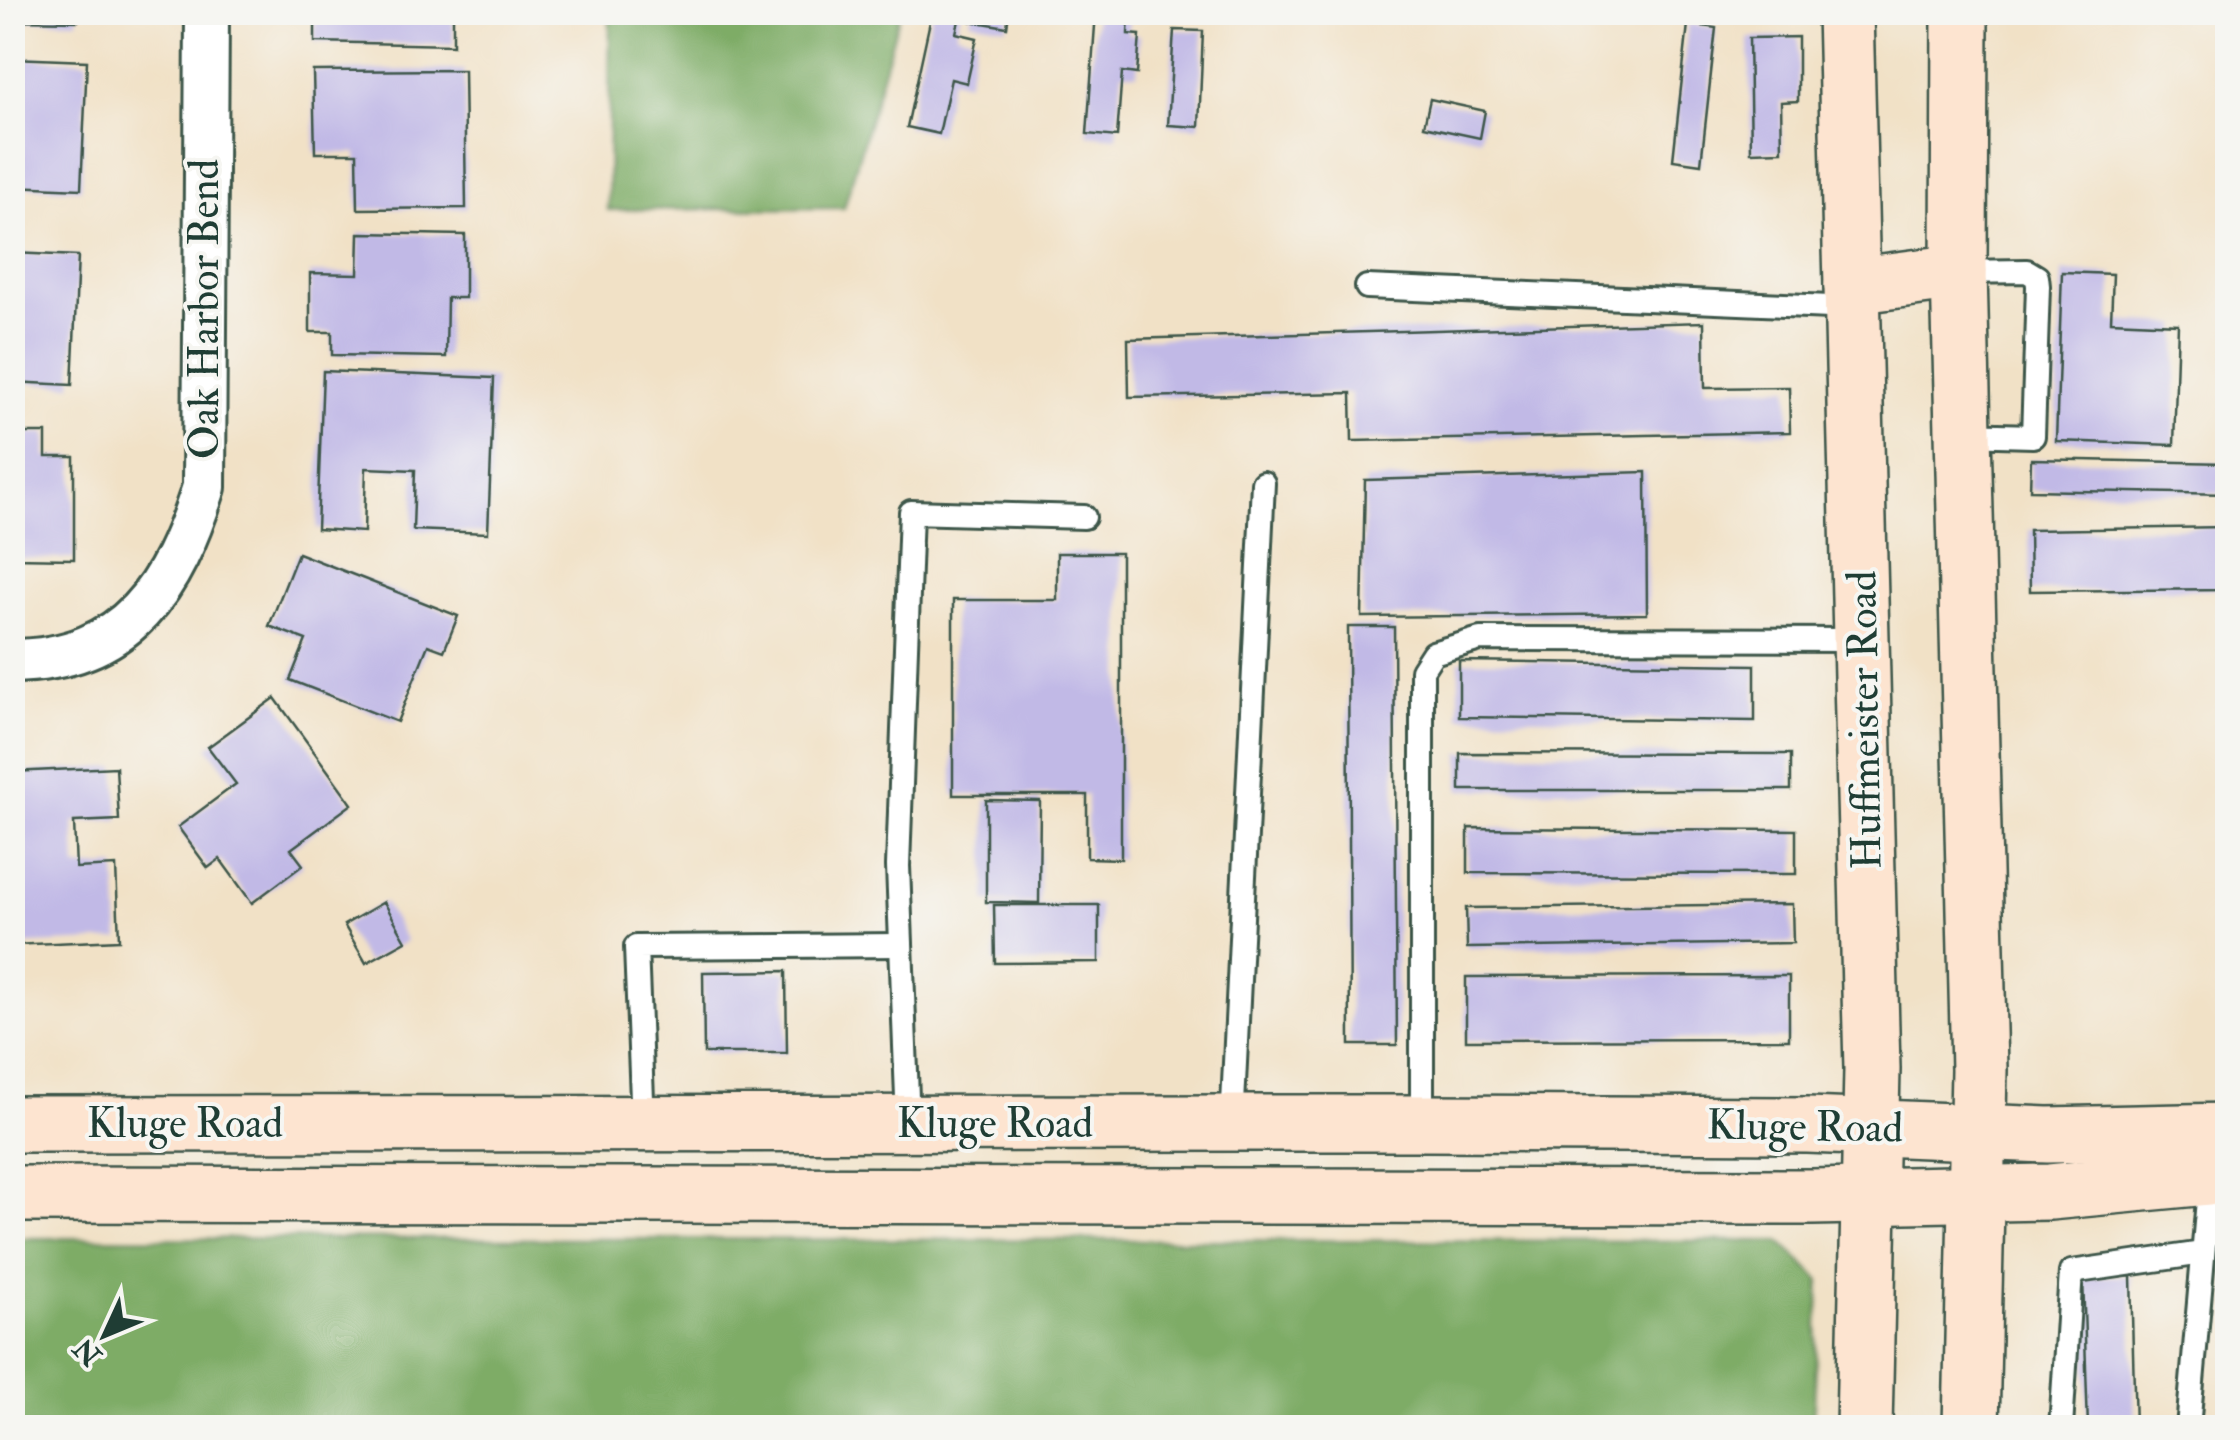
<svg xmlns="http://www.w3.org/2000/svg" width="2240" height="1440" viewBox="0 0 2240 1440" font-family="'IM FELL Double Pica',serif">
<style>
.forest{fill:#7eac66;stroke:#4e744d;stroke-width:2.5}
.building{fill:#c1b9e6}
.lines{fill:none;stroke-linecap:round;stroke-linejoin:round}
.lane-casing{stroke:#3e564a;stroke-width:28}
.street-casing{stroke:#3e564a;stroke-width:48}
.secondary-casing{stroke:#3e564a;stroke-width:60}
.lane{stroke:#fff;stroke-width:22}
.street{stroke:#fff;stroke-width:42}
.secondary{stroke:#fde4d0;stroke-width:55}
.labels{text-anchor:middle;dominant-baseline:central;stroke-width:8;stroke-linejoin:round;paint-order:stroke}
.street-label{font-size:42px;fill:#1f3d34;stroke:#f6f6f2}
</style>
<rect width="100%" height="100%" fill="#f6f6f2"/>
<filter id="ink" filterUnits="userSpaceOnUse"><feTurbulence type="fractalNoise" baseFrequency=".01" numOctaves="2"/><feDisplacementMap in="SourceGraphic" scale="20" xChannelSelector="R" yChannelSelector="G"/><feConvolveMatrix kernelMatrix="1 2 1 2 8 2 1 2 1" color-interpolation-filters="sRGB"/></filter>
<filter id="wash" filterUnits="userSpaceOnUse"><feTurbulence type="fractalNoise" baseFrequency=".0048" numOctaves="4" result="noise"/><feDisplacementMap in="SourceGraphic" scale="40" xChannelSelector="R" yChannelSelector="G"/><feGaussianBlur stdDeviation="2.25" result="paint"/><feColorMatrix in="noise" values="0 0 0 0 0 0 0 0 0 0 0 0 0 0 0 0 0 1.4 0 .05"/><feComposite in="paint" operator="in"/></filter>
<g filter="url(#wash)">
<rect width="100%" height="100%" fill="#f1e1c6"/>
<g class="forest">
<polygon points="610,13 900,13 844,208 608,210"/>
<polygon points="13,1238 1780,1241 1820,1280 1813,1427 13,1427"/>
</g>
<g id="blocks">
<g class="building">
<polygon points="12,12 78,12 78,21 12,20"/>
<polygon points="315,12 453,12 453,45 315,42"/>
<polygon points="932,12 961,12 956,33 977,38 967,83 951,79 939,134 907,127"/>
<polygon points="972,12 1009,12 1007,27 970,21"/>
<polygon points="1096,12 1129,12 1128,34 1140,35 1137,74 1122,72 1117,137 1087,134"/>
<polygon points="1688,24 1716,28 1701,164 1673,160"/>
<polygon points="1174,30 1203,31 1199,127 1168,125"/>
<polygon points="1798,37 1798,101 1781,102 1782,151 1751,152 1749,38"/>
<polygon points="12,58 87,61 81,189 12,186"/>
<polygon points="464,70 466,208 358,209 357,153 315,153 313,71"/>
<polygon points="1430,99 1485,111 1480,138 1424,126"/>
<polygon points="359,233 465,235 465,298 447,298 446,357 332,355 332,332 310,332 310,273 358,274"/>
<polygon points="12,253 78,256 72,385 12,382"/>
<polygon points="2062,272 2113,274 2111,321 2178,324 2174,445 2056,441"/>
<polygon points="1704,322 1705,388 1789,387 1790,432 1352,441 1351,393 1129,397 1128,339"/>
<polygon points="323,371 494,378 488,533 413,530 415,470 366,468 364,532 317,529"/>
<polygon points="12,433 46,433 46,457 74,457 74,559 12,558"/>
<polygon points="2031,459 2228,463 2228,494 2030,490"/>
<polygon points="1646,472 1647,614 1362,617 1365,480"/>
<polygon points="2228,527 2228,589 2030,591 2029,530"/>
<polygon points="298,553 458,616 444,651 428,645 397,722 290,680 306,640 269,626"/>
<polygon points="1057,553 1121,553 1121,859 1087,858 1087,795 953,795 953,600 1057,600"/>
<polygon points="1348,627 1394,627 1397,1045 1350,1045"/>
<polygon points="1459,661 1755,665 1755,721 1459,717"/>
<polygon points="275,698 352,804 291,849 303,865 252,903 220,859 208,868 178,827 236,784 208,747"/>
<polygon points="1460,753 1791,754 1791,790 1460,790"/>
<polygon points="116,767 119,820 74,822 76,868 116,866 119,940 12,945 12,772"/>
<polygon points="986,800 1040,801 1039,903 986,902"/>
<polygon points="1468,828 1796,830 1796,874 1468,873"/>
<polygon points="384,902 406,941 366,963 344,925"/>
<polygon points="1792,904 1793,943 1467,948 1466,908"/>
<polygon points="994,905 1099,905 1099,962 995,963"/>
<polygon points="786,971 787,1053 704,1053 703,972"/>
<polygon points="1789,976 1789,1039 1466,1040 1466,977"/>
<polygon points="2131,1276 2135,1428 2088,1428 2083,1277"/>
</g>
</g>
</g>
<g filter="url(#ink)">
<use href="#blocks" fill-opacity="0" stroke="#3e564a" stroke-width="2.5"/>
<g class="lines">
<g class="lane-casing">
<g id="lane">
<polyline points="1959,272 2027,271 2037,277 2038,286 2033,436 1963,434"/>
<polyline points="1367,287 1853,308"/>
<polyline points="908,1123 898,866 911,512 1084,517"/>
<polyline points="1422,1123 1422,670 1433,653 1480,639 1863,640"/>
<polyline points="643,1125 636,947 900,945"/>
<polyline points="1232,1125 1263,483"/>
<polyline points="2061,1428 2071,1272 2203,1253"/>
<polyline points="2188,1428 2210,1177"/>
</g>
</g>
<g class="street-casing">
<path id="street" d="M12 661C129 660 172 587 204 487L207 12"/>
</g>
<g class="secondary-casing">
<g id="secondary">
<polyline points="1845,12 1872,1069 1864,1428"/>
<polyline points="1960,12 1959,272 1979,1070 1971,1428"/>
<polyline points="1852,286 1959,272"/>
<polyline points="12,1124 1422,1123 1808,1125 2048,1135 2228,1131"/>
<polyline points="12,1194 1812,1197 2050,1192 2228,1175"/>
</g>
</g>
<use href="#lane" class="lane"/>
<use href="#street" class="street"/>
<use href="#secondary" class="secondary"/>
</g>
</g>
<g class="labels">
<g class="street-label">
<text transform="translate(205 309) rotate(-90)">Oak Harbor Bend</text>
<text transform="translate(1865 720) rotate(-91)">Huffmeister Road</text>
<text x="185" y="1124">Kluge Road</text>
<text x="995" y="1124">Kluge Road</text>
<text transform="translate(1805 1127) rotate(1)">Kluge Road</text>
</g>
</g>
<rect width="2240" height="1440" fill="none" stroke="#f6f6f2" stroke-width="50"/>
<g transform="translate(105 1335) rotate(226)" stroke="#f6f6f2" stroke-width="8" paint-order="stroke">
<path d="M0-8L18 38L0 25L-18 38Z" fill="#1f3d34"/>
<text y="-15" font-size="28" font-weight="bold" text-anchor="middle" fill="#1f3d34">N</text>
</g>
</svg>
